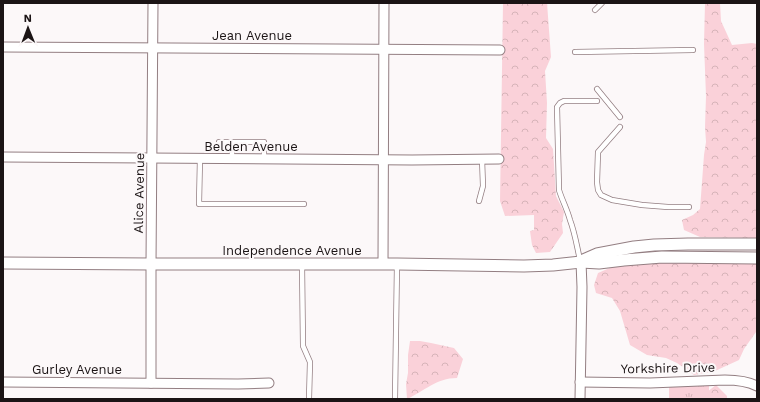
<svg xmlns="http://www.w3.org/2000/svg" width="760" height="402" viewBox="0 0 760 402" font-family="'Work Sans',sans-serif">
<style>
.grass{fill:url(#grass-tufts)}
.forest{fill:url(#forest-crowns)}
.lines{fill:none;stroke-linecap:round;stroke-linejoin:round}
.service-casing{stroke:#937e82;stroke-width:6}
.minor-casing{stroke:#937e82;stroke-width:11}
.tertiary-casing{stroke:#937e82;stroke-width:13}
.service{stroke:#fff;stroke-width:4.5}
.minor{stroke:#fff;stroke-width:9}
.tertiary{stroke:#fff;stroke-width:11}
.labels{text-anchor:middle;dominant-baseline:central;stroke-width:4;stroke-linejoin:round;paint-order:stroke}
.street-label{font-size:13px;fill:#1b1415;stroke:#fcf8f9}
</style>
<defs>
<pattern id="grass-tufts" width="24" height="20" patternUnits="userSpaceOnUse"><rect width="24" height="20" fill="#fad1d9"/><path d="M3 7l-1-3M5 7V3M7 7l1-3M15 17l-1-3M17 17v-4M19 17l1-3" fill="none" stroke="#d6b3b9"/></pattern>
<pattern id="forest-crowns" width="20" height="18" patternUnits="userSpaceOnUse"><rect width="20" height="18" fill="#fad1d9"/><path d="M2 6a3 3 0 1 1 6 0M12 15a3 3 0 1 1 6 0" fill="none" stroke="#d6b3b9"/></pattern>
</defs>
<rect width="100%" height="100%" fill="#fcf8f9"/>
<rect class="grass" x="669" y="385" width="40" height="14"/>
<g class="forest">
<polygon points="503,3 547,3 551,57 545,71 547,103 546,138 553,149 556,196 564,212 562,224 563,233 550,252 536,253 532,245 530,231 534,230 534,215 505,216 500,201"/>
<polygon points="705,3 720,3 721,21 732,45 752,43 757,44 757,238 700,237 684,230 682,220 693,215 700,209 704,155 706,142 705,127 706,96 704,44"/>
<polygon points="643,262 757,264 757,324 756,332 744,349 739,360 715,371 694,375 677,363 666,358 647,355 630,345 620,311 612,298 596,293 594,285 598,273 612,267"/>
<path d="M410 341H420L431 343 454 348 463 359 457 378C436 378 425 391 407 399L406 384 408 373V355Z"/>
<polygon points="716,385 727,396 727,399 698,399"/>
</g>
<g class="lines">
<g class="service-casing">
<g id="service">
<polyline points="595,10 602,3"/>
<polyline points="575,52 693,50"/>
<polyline points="597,89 620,117"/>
<polyline points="620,127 598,152 597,182 598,190 601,195 612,200 642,205 668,207 689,207"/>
<polyline points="219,142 232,142"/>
<polyline points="200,158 199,204 304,204"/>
<polyline points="232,158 232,142 264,142 264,159"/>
<polyline points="479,201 483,186 482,159"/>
<path d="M580 260C577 247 575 233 570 220 567 209 562 200 559 190L557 107 560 103 564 101H597"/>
<polyline points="302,264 303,346 310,362 309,399"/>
<polyline points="395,399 397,264"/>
</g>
</g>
<g class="minor-casing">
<g id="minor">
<polyline points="3,47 500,50"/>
<polyline points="3,157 412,160 499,159"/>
<polyline points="383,264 384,3"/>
<polyline points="3,382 238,384 269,383"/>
<path d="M580 382 650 383 725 380C736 380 747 381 757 386"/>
<polyline points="151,383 151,264 153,3"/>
<polyline points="580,399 582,287 581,262"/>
</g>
</g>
<g class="tertiary-casing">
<g id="tertiary">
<polyline points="581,261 597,254 634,247 654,245 688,244 757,244"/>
<polyline points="3,263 151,264 397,264 524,266 553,265 581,262 599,263 624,260 662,257 757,258"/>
</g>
</g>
<use href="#service" class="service"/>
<use href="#minor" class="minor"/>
<use href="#tertiary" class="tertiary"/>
</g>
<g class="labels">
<g class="street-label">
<text x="252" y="35">Jean Avenue</text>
<text x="251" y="146">Belden Avenue</text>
<text transform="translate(139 193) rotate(-89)">Alice Avenue</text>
<text x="292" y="250">Independence Avenue</text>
<text transform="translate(668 368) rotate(-1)">Yorkshire Drive</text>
<text x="77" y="369">Gurley Avenue</text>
</g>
</g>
<rect width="760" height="402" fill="none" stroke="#1b1415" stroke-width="8"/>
<g transform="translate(28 28) rotate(359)" stroke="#fcf8f9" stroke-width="3" paint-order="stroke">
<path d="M0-3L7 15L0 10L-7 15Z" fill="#1b1415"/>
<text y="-6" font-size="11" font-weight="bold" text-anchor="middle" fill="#1b1415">N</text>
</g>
</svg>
